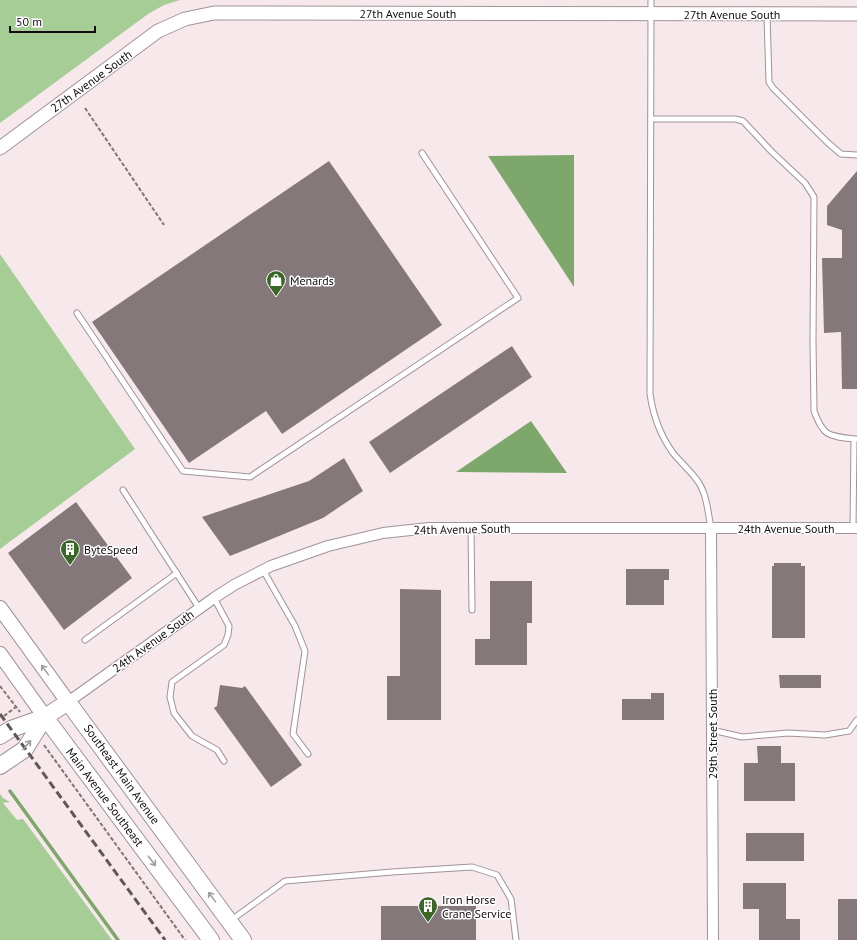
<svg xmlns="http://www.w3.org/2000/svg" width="857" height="940" viewBox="0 0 857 940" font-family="'PT Sans',sans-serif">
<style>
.green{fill:#a5cd95}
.water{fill:#7da76b}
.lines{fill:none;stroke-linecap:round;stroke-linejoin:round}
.stream{stroke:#7da76b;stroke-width:3.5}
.building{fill:#85787b}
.service-casing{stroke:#a19396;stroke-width:7}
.minor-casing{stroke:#a19396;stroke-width:12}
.tertiary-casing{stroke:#a19396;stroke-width:15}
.secondary-casing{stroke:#a19396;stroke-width:16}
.primary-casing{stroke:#a19396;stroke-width:18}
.path{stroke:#807678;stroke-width:2;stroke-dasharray:4 2;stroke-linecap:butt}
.service{stroke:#fff;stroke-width:5}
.minor{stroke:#fff;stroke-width:10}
.tertiary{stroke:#fff;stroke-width:13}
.secondary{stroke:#fff;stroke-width:14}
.primary{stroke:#fff;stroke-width:16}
.rail{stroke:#5f5758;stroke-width:3;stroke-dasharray:8 4;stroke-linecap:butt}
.oneway{stroke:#a09e9f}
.labels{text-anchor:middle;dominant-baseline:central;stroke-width:3;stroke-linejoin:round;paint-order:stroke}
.street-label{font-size:12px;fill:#120d0e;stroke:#fff}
.poi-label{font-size:12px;fill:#120d0e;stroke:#fff;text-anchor:start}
</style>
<rect width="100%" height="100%" fill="#f7e8eb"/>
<g class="green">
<polygon points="0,0 180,0 164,5 148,14 0,123"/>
<polygon points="0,254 135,449 0,549"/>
<polygon points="0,794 3,798 10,802 3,803 17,820 23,819 112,940 0,940"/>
</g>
<g class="water">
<polygon points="574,155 574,287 488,156"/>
<polygon points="531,421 567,473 456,472"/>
</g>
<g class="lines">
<polyline class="stream" points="10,791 118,940"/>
</g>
<g class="building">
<polygon points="329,161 442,325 282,434 266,411 189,463 92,322"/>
<polygon points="857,171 857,389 842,389 841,332 824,333 822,258 842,258 842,230 827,225 827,206"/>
<polygon points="512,346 532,377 390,473 369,442"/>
<polygon points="344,458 363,491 323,518 230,556 202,517 309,481"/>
<polygon points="76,502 132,578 64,630 8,553"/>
<polygon points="774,563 801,563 801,566 805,566 805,638 772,638 772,566 774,566"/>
<polygon points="626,569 669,569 669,580 664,580 664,605 626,605"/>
<polygon points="490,581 532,581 532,623 527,623 527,665 475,665 475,639 490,639"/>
<polygon points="400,589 441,590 441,720 387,720 387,676 400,676"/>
<polygon points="779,675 821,675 821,688 780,688"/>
<polygon points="220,685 242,688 245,686 302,765 271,787 214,708 217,706"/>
<polygon points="651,693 664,693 664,720 622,720 622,699 651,699"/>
<polygon points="757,746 781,746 781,763 795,763 795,801 744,801 744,763 758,763"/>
<rect x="746" y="833" width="58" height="28"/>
<polygon points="743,883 786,883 786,919 800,919 800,940 759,940 759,909 743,909"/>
<rect x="838" y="899" width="19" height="41"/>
<rect x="381" y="906" width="95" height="34"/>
</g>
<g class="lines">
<g class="service-casing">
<g id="service">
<path d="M651 0 650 394C653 415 660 435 673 453 681 463 692 472 699 483 707 496 708 513 711 528"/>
<polyline points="767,15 769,82 773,88 827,142 841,154 857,155"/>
<path d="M651 119H735L743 121 772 152 805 183 814 197 813 341 814 411C823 436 828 436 854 439"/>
<polyline points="77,313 183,471 250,477 518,298 422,153"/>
<polyline points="123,490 199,608"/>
<polyline points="471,528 472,610"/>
<polyline points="853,528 854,439 856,439"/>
<polyline points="263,570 295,626 305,651 293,734 308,754"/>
<polyline points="214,598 229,626 228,635 224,645 172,682 170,697 174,713 192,736 217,750 224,761"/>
<polyline points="85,640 177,573"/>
<polyline points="712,730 742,737 788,733 825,735 849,731 857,720"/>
<polyline points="230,921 285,881 392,872 472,867 497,875 511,899 516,940"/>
</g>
</g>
<g class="minor-casing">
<g id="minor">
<polyline points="711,528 713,940"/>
<polyline points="68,702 214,598 234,585 271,566 328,546 383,533 429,528 857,528"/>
</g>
</g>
<g class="tertiary-casing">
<polyline id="tertiary" points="0,148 158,31 185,19 214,13 857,14"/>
</g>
<g class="secondary-casing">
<g id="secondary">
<polyline points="0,608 68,702"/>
<polyline points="0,654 45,717"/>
</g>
</g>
<g class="primary-casing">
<g id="primary">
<polyline points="45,717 211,940"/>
<polyline points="0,736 11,729 45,717 68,702 243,940"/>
<polyline points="0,766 25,749 45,717"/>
</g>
</g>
<g class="path">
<polyline points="85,108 164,225"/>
<polyline points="0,686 20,712"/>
<polyline points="4,716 16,707"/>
<polyline points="44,745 185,940"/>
</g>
<use href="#service" class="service"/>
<use href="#minor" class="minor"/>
<use href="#tertiary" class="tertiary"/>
<use href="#secondary" class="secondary"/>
<use href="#primary" class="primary"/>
<polyline class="rail" points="0,714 165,940"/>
</g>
<defs><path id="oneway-shaft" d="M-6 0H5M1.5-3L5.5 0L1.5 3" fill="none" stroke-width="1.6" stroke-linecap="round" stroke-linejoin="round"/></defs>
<g class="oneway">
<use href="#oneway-shaft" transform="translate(45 670) rotate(-126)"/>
<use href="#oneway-shaft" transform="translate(27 745) rotate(-50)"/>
<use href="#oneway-shaft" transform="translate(152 861) rotate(53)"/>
<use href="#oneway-shaft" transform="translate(212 897) rotate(-126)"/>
</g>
<defs>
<g id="shop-pin" transform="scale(1)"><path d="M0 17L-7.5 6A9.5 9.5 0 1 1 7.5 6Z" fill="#3a6725" stroke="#fff"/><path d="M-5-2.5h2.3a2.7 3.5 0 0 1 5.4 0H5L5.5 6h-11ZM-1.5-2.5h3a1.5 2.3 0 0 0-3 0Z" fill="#fff"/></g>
<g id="building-pin" transform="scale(1)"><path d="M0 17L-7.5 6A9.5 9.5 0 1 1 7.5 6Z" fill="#3a6725" stroke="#fff"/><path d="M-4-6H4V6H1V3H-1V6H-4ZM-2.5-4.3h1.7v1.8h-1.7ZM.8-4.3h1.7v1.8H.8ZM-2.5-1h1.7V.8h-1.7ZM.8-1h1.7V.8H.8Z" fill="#fff"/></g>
</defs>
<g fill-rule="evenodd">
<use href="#shop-pin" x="276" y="280"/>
<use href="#building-pin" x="70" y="549"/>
<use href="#building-pin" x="428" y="906"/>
</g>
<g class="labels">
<g class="street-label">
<text x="408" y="13">27th Avenue South</text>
<text x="732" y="14">27th Avenue South</text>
<text transform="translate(91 81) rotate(-36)">27th Avenue South</text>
<text x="786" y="528">24th Avenue South</text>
<text transform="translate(462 529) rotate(-1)">24th Avenue South</text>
<text transform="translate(153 641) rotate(-36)">24th Avenue South</text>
<text transform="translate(712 734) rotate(-90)">29th Street South</text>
<text transform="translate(122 774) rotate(54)">Southeast Main Avenue</text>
<text transform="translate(105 797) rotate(53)">Main Avenue Southeast</text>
</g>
<g class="poi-label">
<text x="290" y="280">Menards</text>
<text x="84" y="549">ByteSpeed</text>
<text x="442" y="899">Iron Horse<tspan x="442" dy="14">Crane Service</tspan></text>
</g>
</g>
<path d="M10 26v6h85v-6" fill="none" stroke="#120d0e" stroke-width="2"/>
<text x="16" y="26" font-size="12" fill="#120d0e" stroke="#ffffff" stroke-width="3" paint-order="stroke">50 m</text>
</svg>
